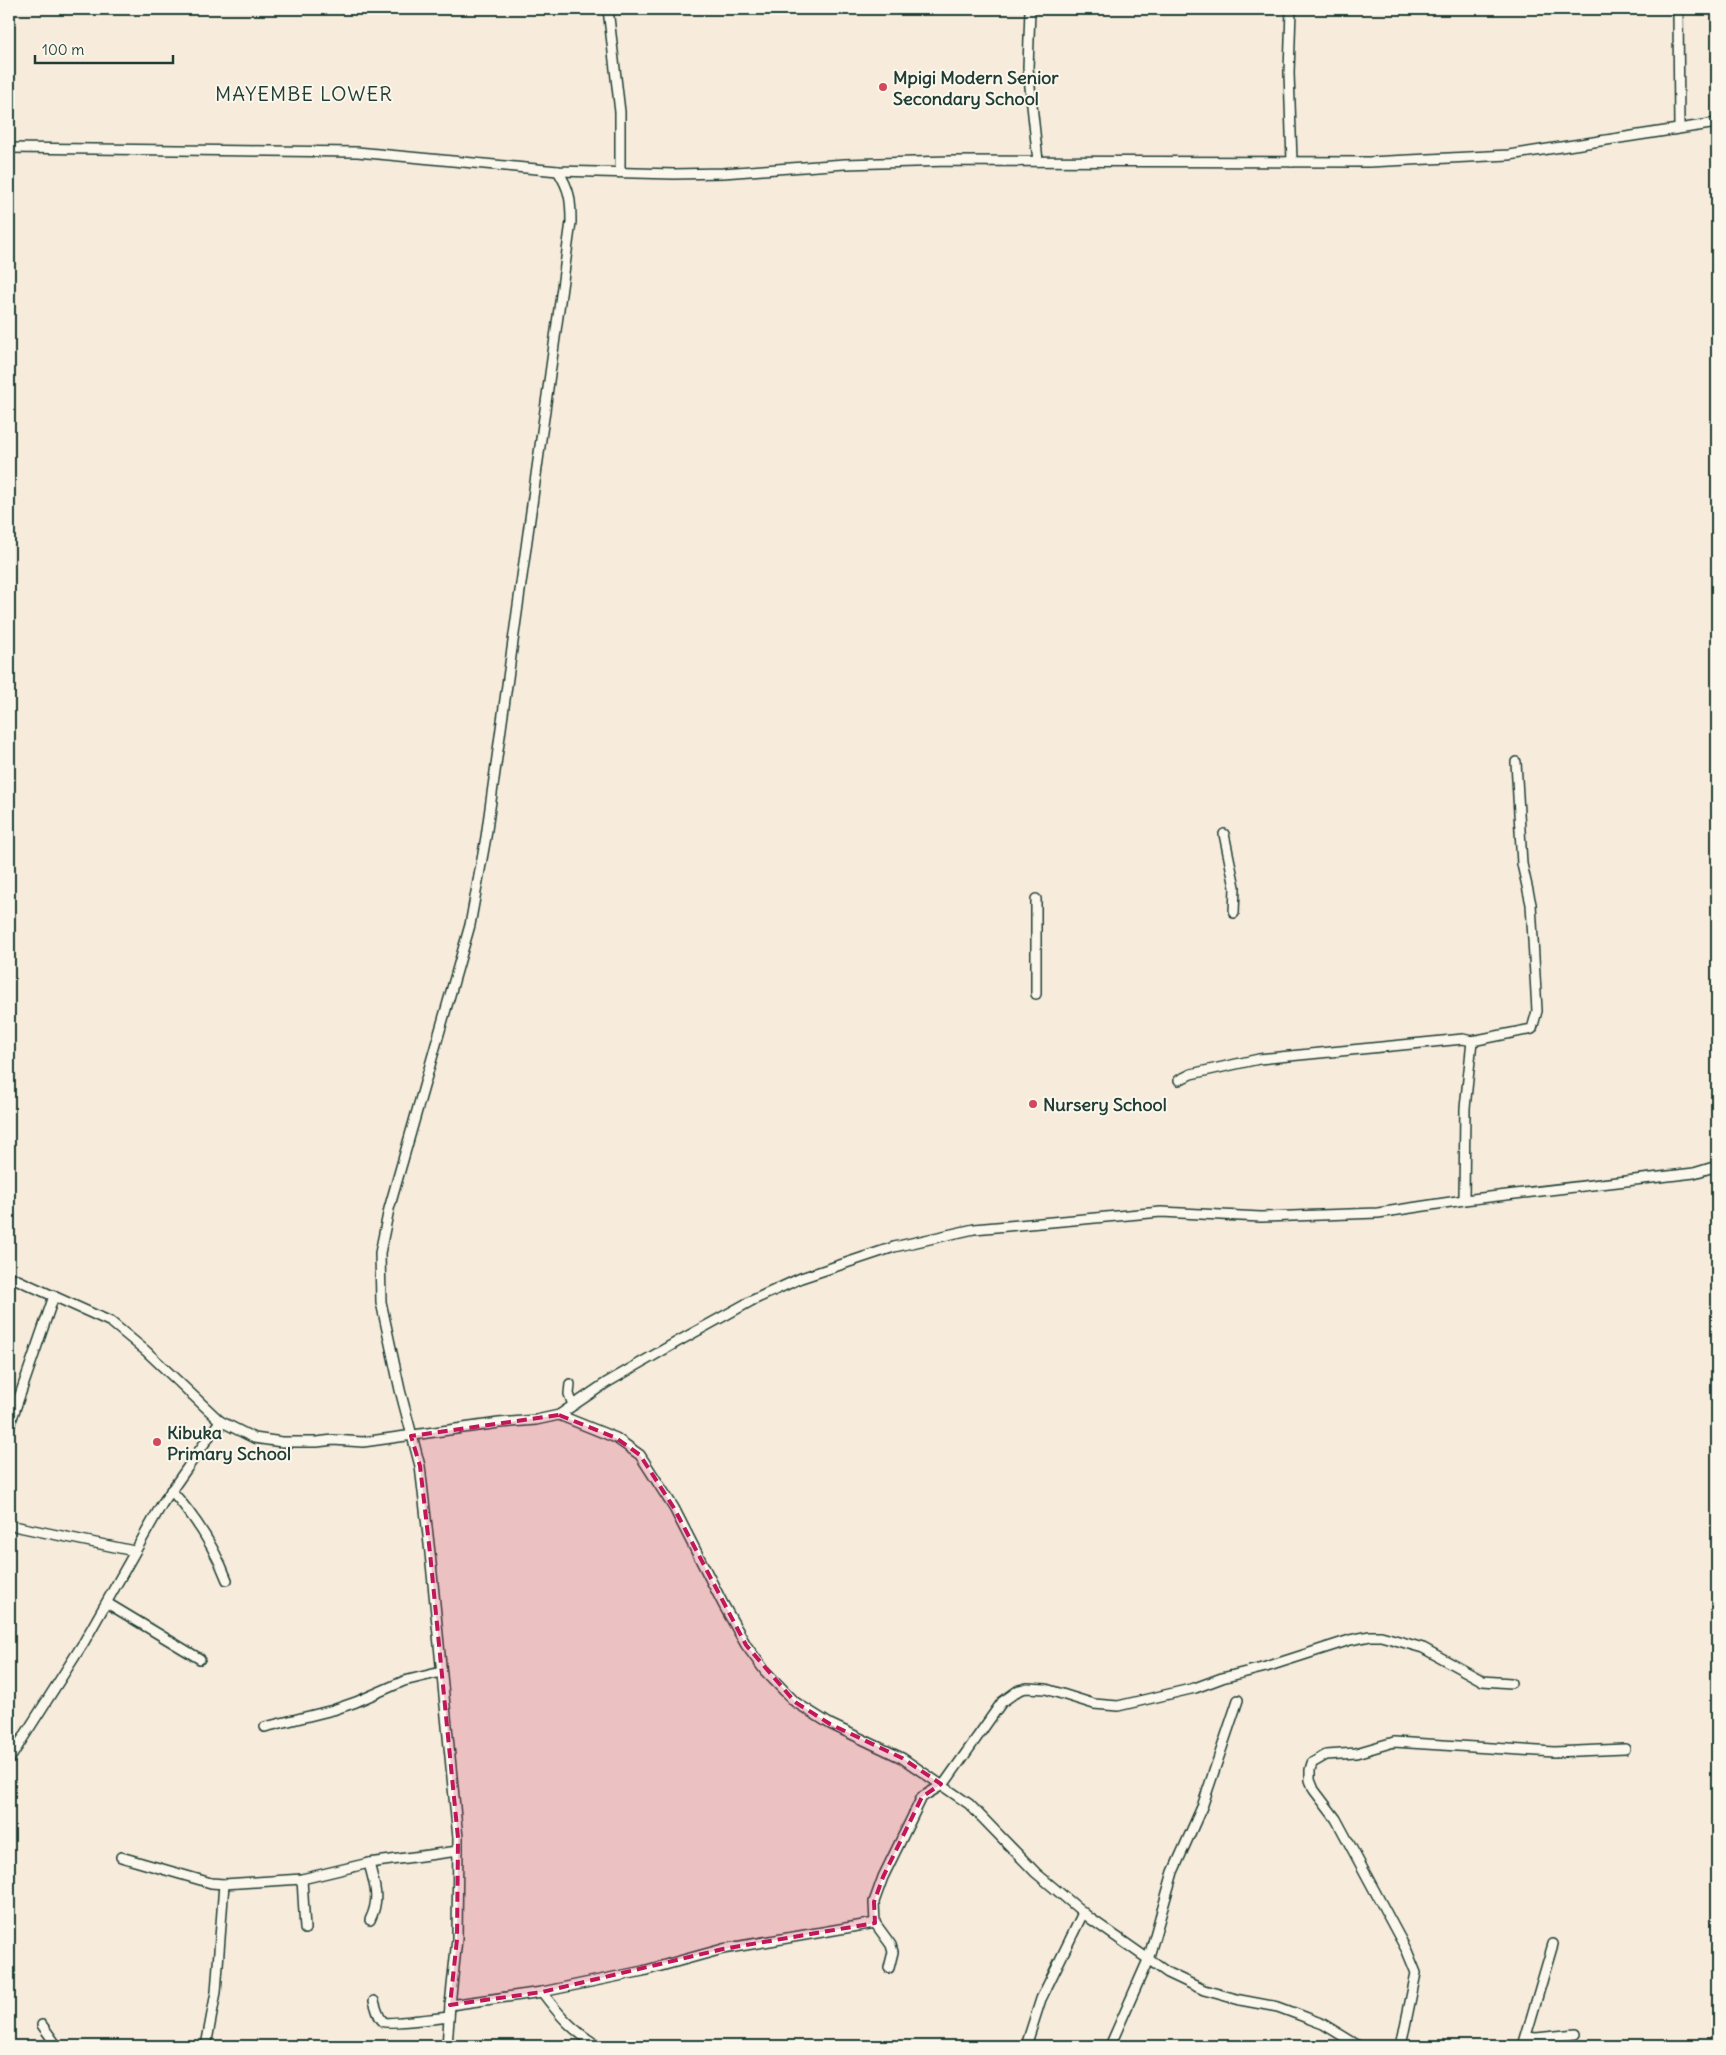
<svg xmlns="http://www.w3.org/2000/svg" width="1726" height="2055" viewBox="0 0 1726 2055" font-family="Delius,sans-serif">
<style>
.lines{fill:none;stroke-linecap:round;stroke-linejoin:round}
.street-casing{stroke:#1f3d34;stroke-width:12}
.street{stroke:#fbf7ec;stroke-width:9}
.marked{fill:#c2185b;fill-opacity:0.2;stroke:#c2185b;stroke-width:4;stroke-dasharray:10 6;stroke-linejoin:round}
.poi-dot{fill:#d1495b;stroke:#fbf7ec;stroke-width:2}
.labels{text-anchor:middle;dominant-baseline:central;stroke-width:4;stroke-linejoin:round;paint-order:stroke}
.poi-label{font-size:18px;font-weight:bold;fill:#1f3d34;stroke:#fbf7ec;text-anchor:start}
.quarter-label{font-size:20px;letter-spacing:1px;fill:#1f3d34;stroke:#fbf7ec}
</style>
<rect width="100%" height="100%" fill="#f7ebdb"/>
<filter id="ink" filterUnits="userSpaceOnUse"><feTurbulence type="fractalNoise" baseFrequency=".02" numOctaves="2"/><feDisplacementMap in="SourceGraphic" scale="10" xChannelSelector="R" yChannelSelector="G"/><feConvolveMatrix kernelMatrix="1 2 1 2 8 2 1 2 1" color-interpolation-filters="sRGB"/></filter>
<g filter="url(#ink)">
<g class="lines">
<g class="street-casing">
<g id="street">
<polyline points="608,9 620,112 620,171"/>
<polyline points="1030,9 1028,68 1038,161"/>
<polyline points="1291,9 1289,73 1292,162"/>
<polyline points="1678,9 1679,128"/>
<polyline points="9,148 357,152 558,171 674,174 723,173 845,164 949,161 1369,162 1509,155 1717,123"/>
<polyline points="1224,834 1235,887 1234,913"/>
<polyline points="1036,994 1036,899"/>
<polyline points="1179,1080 1191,1074 1259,1059 1463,1039 1472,1041 1532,1029 1537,1011 1531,904 1522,864 1516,762"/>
<polyline points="1464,1200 1465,1108 1472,1041"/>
<polyline points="9,1276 111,1322 146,1351 220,1421 254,1438 282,1442 317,1442 333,1440 363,1442 499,1423 536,1420 559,1415 606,1383 677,1342 751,1301 801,1278 894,1247 974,1229 1161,1212 1261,1217 1378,1213 1464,1200 1694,1173 1717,1166"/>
<polyline points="570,1384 569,1394 573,1405"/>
<polyline points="559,1415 616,1438 640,1455 674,1508 723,1604 746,1645 765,1671 795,1702 830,1724 902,1758 969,1804 1036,1873 1091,1919 1168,1973 1204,1990 1240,2000 1278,2007 1297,2014 1323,2024 1359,2046"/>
<polyline points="9,1427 54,1296"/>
<path d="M171 1490C195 1517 214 1546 227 1580"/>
<polyline points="9,1525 134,1551"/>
<polyline points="107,1603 200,1659"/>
<polyline points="265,1727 333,1710 356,1702 404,1681 441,1672"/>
<polyline points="9,1760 84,1642 162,1504 220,1421"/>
<polyline points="121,1857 211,1883 224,1884 302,1879 369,1863 458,1851"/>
<path d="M369 1863C374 1884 381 1898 370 1920"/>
<polyline points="302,1879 305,1929"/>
<polyline points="889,1968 893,1952 891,1945 875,1923 874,1902 883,1877 922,1797 944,1784 1002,1702 1019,1690 1027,1688 1046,1689 1094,1704 1118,1706 1195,1688 1222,1678 1266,1667 1350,1640 1370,1636 1381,1636 1423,1648 1483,1681 1511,1683"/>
<path d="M542 1992C560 2016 572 2030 598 2046"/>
<path d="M374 2001C376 2007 378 2018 384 2022 388 2024 440 2018 449 2017"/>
<polyline points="450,2005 542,1992 643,1971 723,1949 875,1923"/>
<polyline points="42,2025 57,2046"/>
<polyline points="1527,2037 1536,2038 1576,2034"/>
<polyline points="206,2046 216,1992 224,1884"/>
<path d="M447 2046 450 2005 457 1939 458 1838 430 1553 420 1466 400 1390 381 1302 380 1253 389 1209 470 925 486 837 571 222C571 200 570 190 558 171"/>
<polyline points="1026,2046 1041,1999 1083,1913"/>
<polyline points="1110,2046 1148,1960 1173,1872 1202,1807 1238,1700"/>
<polyline points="1401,2046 1416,1973 1407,1951 1336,1819 1314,1790 1310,1780 1310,1770 1312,1763 1326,1755 1356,1753 1394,1742 1554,1752 1625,1749"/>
<polyline points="1523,2046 1553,1944"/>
</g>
</g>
<use href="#street" class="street"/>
</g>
</g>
<path class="marked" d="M559 1415 616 1438 640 1455 674 1508 746 1645 795 1702 830 1724 902 1758 941 1784 922 1797 883 1877 874 1902 875 1923 723 1949 542 1992 450 2005 457 1939 458 1838 430 1553 420 1466 411 1436Z"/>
<g class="poi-dot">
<circle cx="883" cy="87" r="5"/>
<circle cx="1033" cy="1104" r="5"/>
<circle cx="157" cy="1442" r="5"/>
</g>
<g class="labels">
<g class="poi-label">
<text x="893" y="77">Mpigi Modern Senior<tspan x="893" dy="21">Secondary School</tspan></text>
<text x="1043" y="1104">Nursery School</text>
<text x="167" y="1432">Kibuka<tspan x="167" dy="21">Primary School</tspan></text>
</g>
<g class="quarter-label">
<text x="304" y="93">MAYEMBE LOWER</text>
</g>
</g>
<rect width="1726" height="2055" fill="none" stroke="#fbf7ec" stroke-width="30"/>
<rect x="15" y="15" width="1696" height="2025" fill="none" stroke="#1f3d34" stroke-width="2" filter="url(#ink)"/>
<path d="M35 55v8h138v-8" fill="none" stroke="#1f3d34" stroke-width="2.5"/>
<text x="42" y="55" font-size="15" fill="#1f3d34" stroke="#fbf7ec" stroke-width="4" paint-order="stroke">100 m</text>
</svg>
